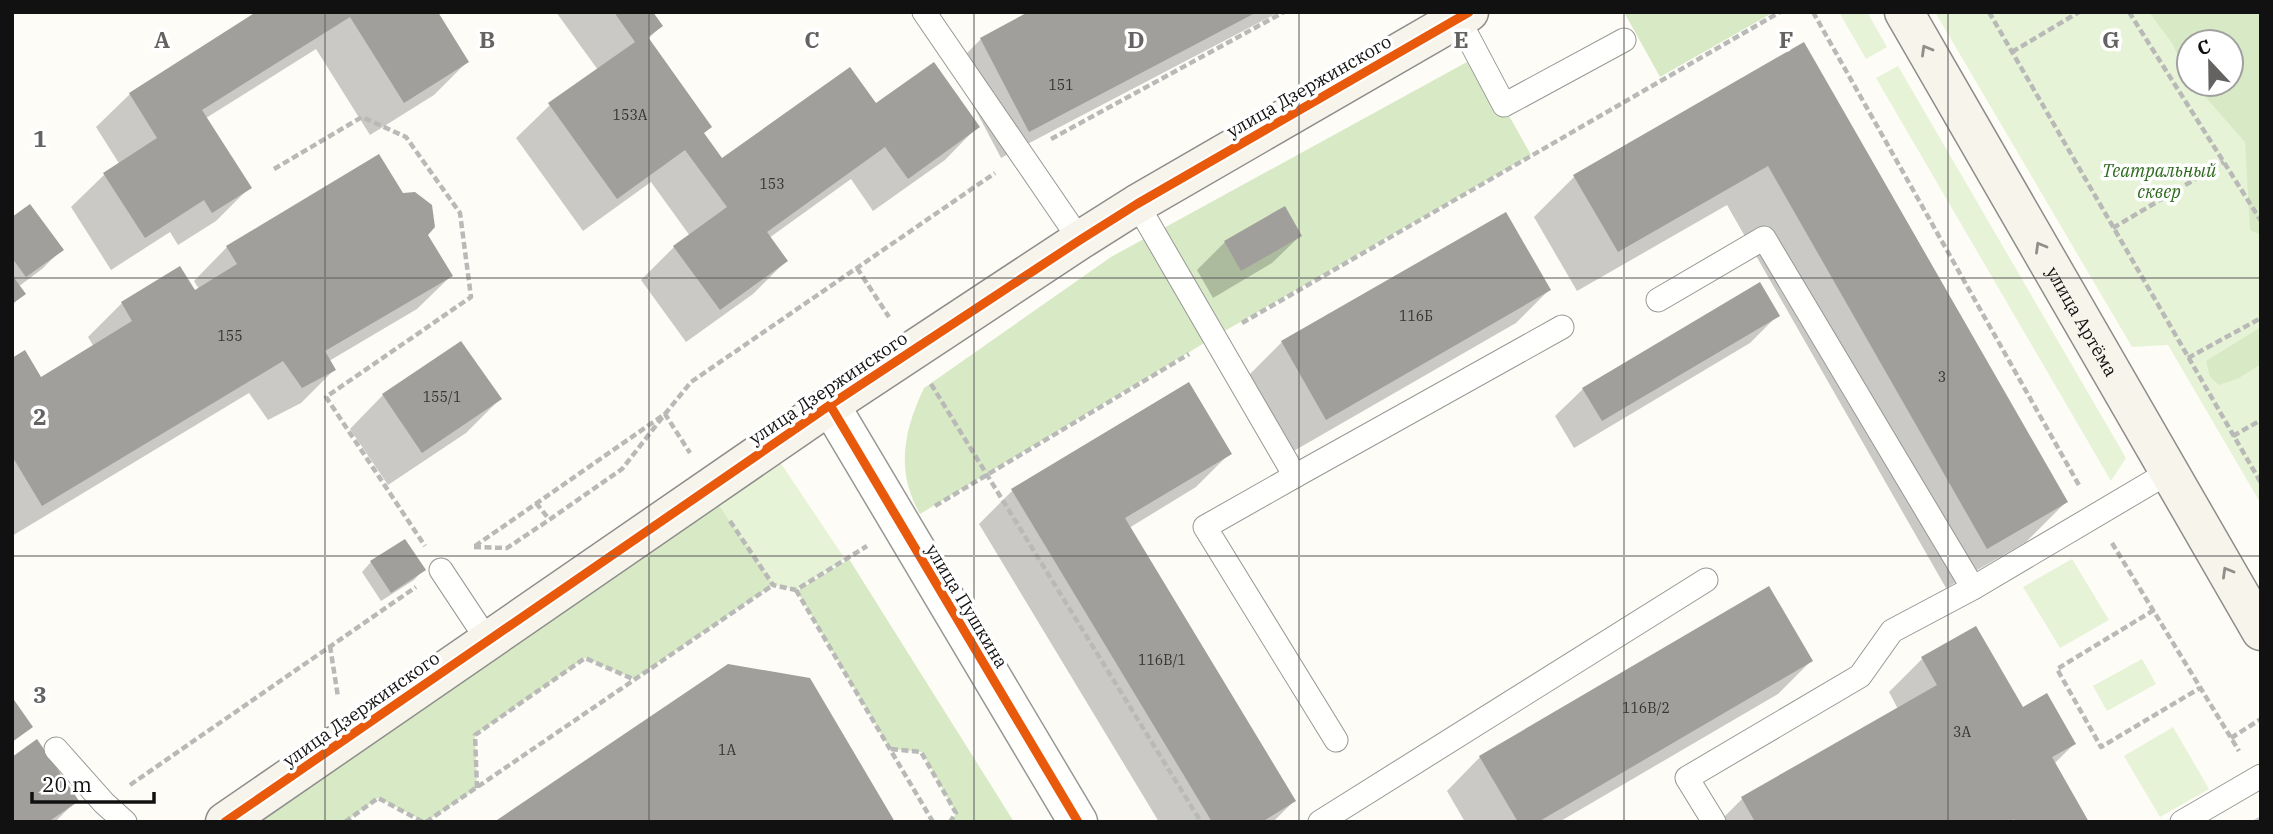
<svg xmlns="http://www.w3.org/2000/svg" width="2273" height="834" viewBox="0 0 2273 834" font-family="'IBM Plex Serif',serif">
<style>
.green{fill:#e7f3d7;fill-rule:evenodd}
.forest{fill:#d8eac5}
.shadow{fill:#0003}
.building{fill:#a19f9c}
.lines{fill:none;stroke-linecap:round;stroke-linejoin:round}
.lane-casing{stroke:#979795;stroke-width:25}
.street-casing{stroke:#979795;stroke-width:41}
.secondary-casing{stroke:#8e8d8b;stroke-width:41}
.path{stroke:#b9b9b8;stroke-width:4.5;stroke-dasharray:7 3.5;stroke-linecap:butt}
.lane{stroke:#fffffe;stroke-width:23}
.street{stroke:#fffffe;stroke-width:38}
.secondary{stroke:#f6f4eb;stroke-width:38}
.cycleway-casing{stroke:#fff;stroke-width:13}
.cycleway{stroke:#e8590c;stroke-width:9}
.oneway{stroke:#8f8e89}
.grid{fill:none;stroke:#646362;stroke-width:2;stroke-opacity:0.55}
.labels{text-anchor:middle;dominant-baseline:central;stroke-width:7;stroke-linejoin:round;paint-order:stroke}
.number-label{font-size:14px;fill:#353434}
.street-label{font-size:18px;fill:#111;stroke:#fff}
.park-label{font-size:18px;font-style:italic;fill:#2f6b1f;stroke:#fff}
.grid-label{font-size:23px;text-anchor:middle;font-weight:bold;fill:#646362;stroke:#fff;stroke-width:7;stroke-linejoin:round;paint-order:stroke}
</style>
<rect width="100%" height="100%" fill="#fdfcf7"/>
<g class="green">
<polygon points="1839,12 1867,12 1887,47 1866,59"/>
<path d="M1935 12H2261V504L2168 345 2132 347ZM2189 42H2231V84H2189Z"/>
<polygon points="1898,66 2126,458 2111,481 1876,78"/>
<polygon points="778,459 845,559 796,590 773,585 717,502"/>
<polygon points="2072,559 2109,620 2060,648 2023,587"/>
<polygon points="2142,659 2156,684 2107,711 2093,686"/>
<polygon points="2173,727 2209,789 2160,817 2124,756"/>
</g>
<g class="forest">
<polygon points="1624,12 1774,12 1660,77"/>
<polygon points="2149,12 2261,12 2261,235 2250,230 2245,142 2194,84 2231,84 2231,42 2189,42 2189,79 2172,43"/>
<path d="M1476 57 1531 155 1216 336 920 514C895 471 904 430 924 388L1111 257Z"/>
<polygon points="2261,327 2261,364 2239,378 2219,385 2210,377 2206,361"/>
<polygon points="717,502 773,585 634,679 585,658 475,735 477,788 426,822 378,798 345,822 247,822"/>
<polygon points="849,559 1014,822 951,822 956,813 922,752 890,749 797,591"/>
</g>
<g class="shadow">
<polygon points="259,12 436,12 467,62 434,95 370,135 316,49 206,118 249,188 216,221 178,245 170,232 111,270 71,207 105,174 120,165 96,127 130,94"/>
<polygon points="556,12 651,12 661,26 647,40 703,134 722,161 876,105 978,126 945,160 873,211 851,179 769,238 786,261 753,294 686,342 641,280 674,247 690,236 651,182 583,231 516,138 550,105 598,70"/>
<polygon points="1032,12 1279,12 1001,158 953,67 981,39"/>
<polygon points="1804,45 2066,502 2026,542 1946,588 1727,205 1577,291 1534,217 1575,176"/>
<polygon points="12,219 62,249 42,269 18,287 23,294 12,305"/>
<polygon points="426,235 451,276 417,309 329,361 334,370 301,403 268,420 249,393 12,536 12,360 41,379 94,347 88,337 122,303 194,292 199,289 194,281 227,247"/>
<polygon points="1300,236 1272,263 1213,298 1197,270 1225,242"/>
<polygon points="1549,290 1516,323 1292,452 1248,376 1282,342"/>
<polygon points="1778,315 1750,343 1574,448 1555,416 1583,389"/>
<polygon points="383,395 500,399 466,433 388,485 350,429"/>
<polygon points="1229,454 1196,487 1129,528 1294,801 1273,822 1159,822 979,524 1012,491"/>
<polygon points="371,562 423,570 414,580 381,601 362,572"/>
<polygon points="1922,659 2023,710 2074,744 2054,764 2087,822 1719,822 1742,799 1898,709 1889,692"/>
<polygon points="1811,661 1778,694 1559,822 1465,822 1447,791 1480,757"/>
<polygon points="77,800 55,822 12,822"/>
<polygon points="2261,816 2261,822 2250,822"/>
</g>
<g class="building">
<polygon points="256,12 438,12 469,62 404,103 350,17 202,110 252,188 212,213 204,200 145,238 103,173 157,138 129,93"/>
<polygon points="614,12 653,12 663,26 648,37 712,127 704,133 722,158 850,67 876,103 934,62 980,127 908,179 885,147 767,232 788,261 720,310 673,246 727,207 685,150 617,199 548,103 635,42"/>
<polygon points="1028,12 1257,12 1029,132 980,38"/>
<polygon points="1804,42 2068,502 1987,549 1768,166 1618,252 1573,175"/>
<polygon points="379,154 403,193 415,192 432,205 435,227 428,235 453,276 325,351 336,370 302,388 283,361 42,506 12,456 12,358 25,350 41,377 132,321 121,302 180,266 195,290 237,264 226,246"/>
<polygon points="30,204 64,250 26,277 12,258 12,217"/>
<polygon points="1285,206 1302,236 1241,271 1224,241"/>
<polygon points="1506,212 1551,290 1326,420 1281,341"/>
<polygon points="12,275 26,294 12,304"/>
<polygon points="1760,282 1780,316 1602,421 1582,388"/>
<polygon points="461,341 502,399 422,453 382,394"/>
<polygon points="1189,382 1232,454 1125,518 1296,801 1262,822 1212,822 1011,489"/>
<polygon points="405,539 426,570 391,593 370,561"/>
<polygon points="1769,586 1813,661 1538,822 1518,822 1479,756"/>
<polygon points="1976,626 2023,707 2047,693 2076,744 2052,757 2089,822 2015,822 2014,819 2010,822 1755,822 1741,797 1937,685 1921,657"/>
<polygon points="728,664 810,678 895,822 494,822"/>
<polygon points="12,697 33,727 12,742"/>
<polygon points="37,739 79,801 48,822 12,822 12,757"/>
</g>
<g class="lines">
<g class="lane-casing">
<g id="lane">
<polyline points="924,12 1080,240"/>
<polyline points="1458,18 1504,105 1624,40"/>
<polyline points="1137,204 1295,476 1205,527 1336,740"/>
<polyline points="1658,300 1764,238 1973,588"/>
<polyline points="1295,476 1562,327"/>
<polyline points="441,570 488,641"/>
<polyline points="56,749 104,803 125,822"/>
<polyline points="1320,822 1706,580"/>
<polyline points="1714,822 1687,778 1860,676 1892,631 1973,588 2169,472"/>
<polyline points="2182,822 2261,776"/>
</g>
</g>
<g class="street-casing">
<polyline id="street" points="830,405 1078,822"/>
</g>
<g class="secondary-casing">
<g id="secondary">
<path id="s1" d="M1904 12 2261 631"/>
<polyline points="225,822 830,405 1080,240 1137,204 1469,12"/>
</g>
</g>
<g class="path">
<polyline points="1813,12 2080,487"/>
<polyline points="1989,12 2261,483"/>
<polyline points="2129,12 2261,221"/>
<polyline points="2012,52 2079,12"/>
<polyline points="1051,139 1284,12"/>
<polyline points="274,169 362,117 406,137 460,213 471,297 326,397 425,546"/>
<polyline points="2113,228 2224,162"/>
<polyline points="857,268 889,317"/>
<polyline points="1242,323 1780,12"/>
<polyline points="2188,358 2261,318"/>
<polyline points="931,384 1201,822"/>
<polyline points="2233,436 2261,420"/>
<polyline points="536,503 549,519"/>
<polyline points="935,506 1189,354"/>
<polyline points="730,521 773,585 796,590 867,546"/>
<polyline points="2112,543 2239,751"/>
<polyline points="475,546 665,414 691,382 995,173"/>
<polyline points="474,547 507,548 549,520 622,469 665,414 690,453"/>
<polyline points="796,590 933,822"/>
<polyline points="2154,610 2057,669 2101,747 2200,688"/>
<polyline points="330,646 338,697"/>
<polyline points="2231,738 2261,719"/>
<polyline points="891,749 921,752 956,813 950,822"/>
<polyline points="130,785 416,587"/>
<polyline points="477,788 475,735 585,658 633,679"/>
<polyline points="345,822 378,798 423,822"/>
<polyline points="426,822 773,585"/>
</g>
<use href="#lane" class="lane"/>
<use href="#street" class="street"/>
<use href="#secondary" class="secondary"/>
<g class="cycleway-casing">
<g id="cycleway">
<polyline points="830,405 1078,822"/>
<polyline points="225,822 830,405 1080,240 1137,204 1469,12"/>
</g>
</g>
<use href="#cycleway" class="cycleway"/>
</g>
<defs><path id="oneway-chevron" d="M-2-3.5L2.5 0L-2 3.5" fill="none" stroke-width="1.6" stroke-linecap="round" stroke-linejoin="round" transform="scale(1.75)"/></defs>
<g class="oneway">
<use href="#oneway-chevron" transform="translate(1926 50) rotate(-120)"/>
<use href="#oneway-chevron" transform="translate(2040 247) rotate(-120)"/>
<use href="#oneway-chevron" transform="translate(2227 572) rotate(-120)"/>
</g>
<path class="grid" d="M325 12V822M649 12V822M974 12V822M1299 12V822M1624 12V822M1948 12V822M12 278H2261M12 556H2261"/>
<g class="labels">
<g class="number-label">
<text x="1061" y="85">151</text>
<text x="630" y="115">153А</text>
<text x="772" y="184">153</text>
<text x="1416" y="316">116Б</text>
<text x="230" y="336">155</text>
<text x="1942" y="377">3</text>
<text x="442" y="397">155/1</text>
<text x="1162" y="660">116В/1</text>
<text x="1646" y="708">116В/2</text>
<text x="1962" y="732">3А</text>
<text x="727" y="750">1А</text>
</g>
<g class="street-label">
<text transform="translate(1309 86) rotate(-30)">улица Дзержинского</text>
<text stroke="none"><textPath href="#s1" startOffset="357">улица Артёма</textPath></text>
<text transform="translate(828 388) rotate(-34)">улица Дзержинского</text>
<text transform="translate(967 606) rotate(59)">улица Пушкина</text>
<text transform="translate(361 709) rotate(-35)">улица Дзержинского</text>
</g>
<g class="park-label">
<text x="2159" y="170">Театральный<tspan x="2159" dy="21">сквер</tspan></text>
</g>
</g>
<g class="grid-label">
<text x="162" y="48">A</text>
<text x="487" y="48">B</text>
<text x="812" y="48">C</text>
<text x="1136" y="48">D</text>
<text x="1461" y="48">E</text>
<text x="1786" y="48">F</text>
<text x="2111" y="48">G</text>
<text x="40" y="147">1</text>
<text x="40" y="425">2</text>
<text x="40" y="703">3</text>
</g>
<rect width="2273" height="834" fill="none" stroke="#111111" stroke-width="28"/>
<g transform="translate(2210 63) rotate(338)"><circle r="33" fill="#ffffff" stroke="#a0a0a0" stroke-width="2"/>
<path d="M0-5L12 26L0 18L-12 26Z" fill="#646362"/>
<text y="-10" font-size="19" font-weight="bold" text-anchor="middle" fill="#111111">С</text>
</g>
<path d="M32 792v10h122v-10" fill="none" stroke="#111111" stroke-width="3.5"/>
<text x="42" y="792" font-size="21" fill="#111111" stroke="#ffffff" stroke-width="5" paint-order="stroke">20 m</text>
</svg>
